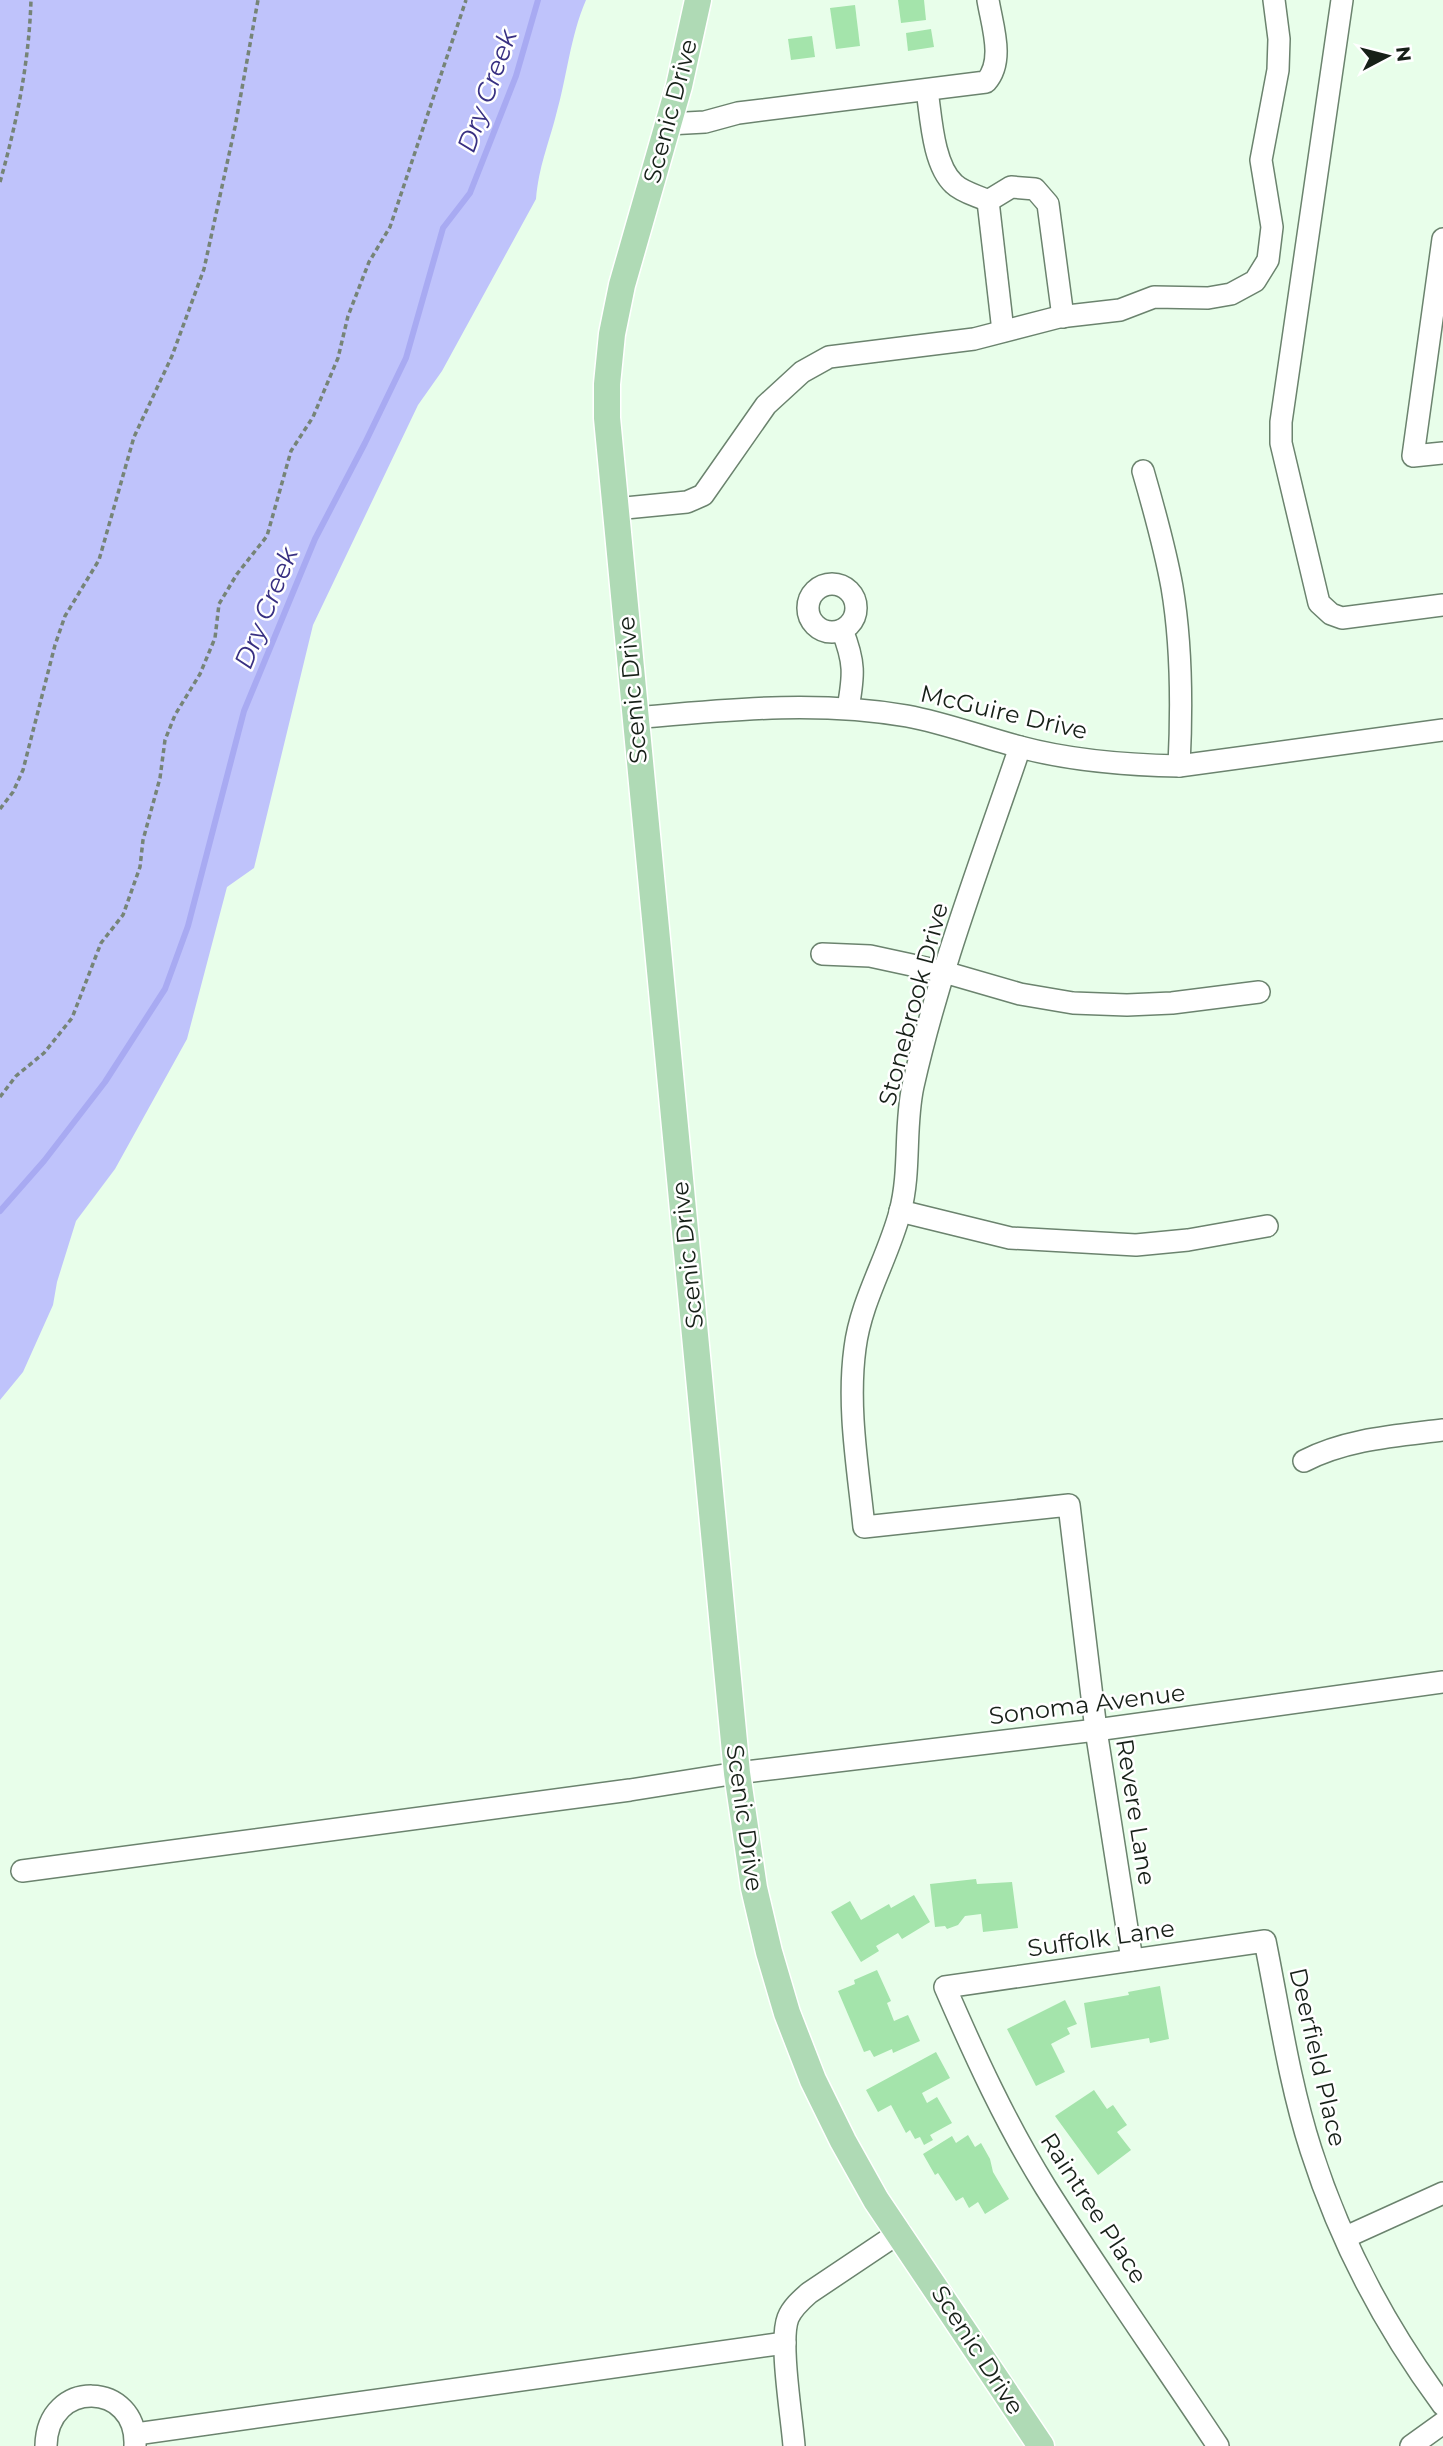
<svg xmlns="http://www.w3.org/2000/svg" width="1443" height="2446" viewBox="0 0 1443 2446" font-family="Montserrat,sans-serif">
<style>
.green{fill:#bfc3fb}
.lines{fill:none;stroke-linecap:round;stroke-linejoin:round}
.stream{stroke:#a8aaf2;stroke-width:6}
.building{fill:#a4e4ab}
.minor-casing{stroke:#6b836e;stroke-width:24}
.major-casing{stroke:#fff;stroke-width:29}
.path{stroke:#768477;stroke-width:3.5;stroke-dasharray:5 3.5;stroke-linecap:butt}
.minor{stroke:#fff;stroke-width:21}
.major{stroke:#afdab5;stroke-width:26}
.labels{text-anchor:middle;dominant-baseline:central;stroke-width:5;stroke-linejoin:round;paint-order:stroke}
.street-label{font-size:24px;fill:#172018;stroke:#fff}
.water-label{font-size:26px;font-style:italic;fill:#383082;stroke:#fff}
</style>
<rect width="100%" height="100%" fill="#e8feea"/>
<path class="green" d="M0 0H586C570 37 567 77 556 115 548 146 539 166 536 199L442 371 418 405 313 625 254 868 227 887 187 1039 115 1169 76 1221 57 1282 53 1305 23 1372 0 1400Z"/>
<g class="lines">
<polyline class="stream" points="0,1211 44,1161 105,1082 165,989 188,926 244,711 315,539 365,443 406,358 443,228 470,193 516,76 538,0"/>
</g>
<g class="building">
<polygon points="898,0 924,0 926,20 901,23"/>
<polygon points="855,5 860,46 836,49 830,8"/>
<polygon points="931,29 934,47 908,51 906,33"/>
<polygon points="812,36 815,57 791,60 788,39"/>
<polygon points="976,1879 977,1884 1012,1882 1018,1928 983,1932 981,1914 965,1916 958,1925 947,1929 945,1926 935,1927 930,1884"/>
<polygon points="914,1895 930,1922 902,1939 898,1933 876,1946 879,1951 861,1962 831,1912 850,1901 861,1920 889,1904 891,1908"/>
<polygon points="877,1970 891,2001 887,2003 894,2021 908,2015 920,2041 893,2053 892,2049 874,2057 870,2050 864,2052 838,1991 855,1984 854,1980"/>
<polygon points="1160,1986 1169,2039 1150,2043 1149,2038 1091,2048 1084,2003 1129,1995 1128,1992"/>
<polygon points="1065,2000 1077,2024 1067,2028 1070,2034 1051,2044 1065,2072 1036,2086 1007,2029"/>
<polygon points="936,2052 950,2078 922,2093 927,2103 937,2097 952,2123 930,2135 933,2140 924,2145 920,2137 915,2139 910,2130 906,2133 891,2105 878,2112 866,2090"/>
<polygon points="1094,2090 1107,2109 1113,2105 1127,2125 1117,2132 1131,2150 1098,2175 1055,2116"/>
<polygon points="968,2135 975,2147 981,2143 990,2159 993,2172 1009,2199 985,2214 978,2202 969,2208 963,2197 956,2201 938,2173 935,2175 923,2154 952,2136 956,2143"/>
</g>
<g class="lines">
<g class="minor-casing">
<g id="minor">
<polyline points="1342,0 1281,422 1281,443 1319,603 1331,614 1342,618 1443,605"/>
<path d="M927 90C931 117 933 165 954 184 962 192 978 196 988 201L1011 187 1035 189 1048 204 1063 317"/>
<path d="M668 124 705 122 738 113 986 82C1005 61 992 25 988 0"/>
<polyline points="988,201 1003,331"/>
<polyline points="1443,239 1413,456 1443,453"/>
<path d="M1143 471C1154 509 1165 548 1172 587 1182 646 1182 706 1179 766"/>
<polyline points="615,509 687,502 703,495 766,405 802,372 829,357 974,339 1059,317 1120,310 1154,297 1208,298 1231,294 1255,281 1268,260 1272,227 1261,160 1278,70 1279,39 1274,0"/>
<circle cx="832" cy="608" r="24"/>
<path d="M842 630C855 662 854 675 848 708"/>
<path d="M635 718C726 710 815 700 907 716 945 723 982 737 1020 747 1072 761 1125 765 1179 766L1443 730"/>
<path d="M1020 747C982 859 939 970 913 1086 904 1127 911 1171 900 1212 888 1258 861 1300 855 1348 847 1407 858 1468 864 1527L1069 1505 1096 1730 1132 1960"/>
<polyline points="822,954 870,956 944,972 1020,994 1073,1003 1127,1005 1172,1003 1259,992"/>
<polyline points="900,1211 1010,1238 1136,1245 1188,1240 1267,1226"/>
<path d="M1304 1461C1347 1439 1395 1436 1443 1430"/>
<polyline points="22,1871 630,1790 737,1773 1096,1730 1443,1682"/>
<polyline points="1346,2237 1443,2193"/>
<polyline points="136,2434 785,2343"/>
<path d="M46 2446C47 2378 138 2381 135 2446"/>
<path d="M794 2446C792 2418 779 2341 788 2318 792 2308 801 2300 809 2293L900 2232"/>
<path d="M1218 2446C1161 2360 1101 2275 1046 2188 1006 2124 975 2056 945 1987L1265 1941C1279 2010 1289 2082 1311 2150 1340 2241 1386 2328 1443 2405"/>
<polyline points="1411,2446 1443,2423"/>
</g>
</g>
<g class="major-casing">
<polyline id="major" points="698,0 679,86 622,285 612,334 607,384 607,418 737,1773 754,1888 769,1952 787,2013 813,2080 843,2141 876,2200 1041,2446"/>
</g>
<g class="path">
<path d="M0 182C17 122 29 62 31 0"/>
<polyline points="0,809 13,792 23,770 55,645 65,616 99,560 134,437 172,356 204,269 235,127 258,0"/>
<polyline points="0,1097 16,1076 44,1053 72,1018 101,943 123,915 140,867 143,840 160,778 165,740 175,715 200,674 215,638 219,604 237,574 267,536 291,451 313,417 338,358 348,316 369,262 390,227 466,0"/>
</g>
<use href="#minor" class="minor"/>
<use href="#major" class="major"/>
</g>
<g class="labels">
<g class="street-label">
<text transform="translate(670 111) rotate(-75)">Scenic Drive</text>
<text transform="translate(632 690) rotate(-95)">Scenic Drive</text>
<text transform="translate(1004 712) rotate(13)">McGuire Drive</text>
<text transform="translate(913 1004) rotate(-75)">Stonebrook Drive</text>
<text transform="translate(687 1255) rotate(-96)">Scenic Drive</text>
<text transform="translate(1087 1704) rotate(-7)">Sonoma Avenue</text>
<text transform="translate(1136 1812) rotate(81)">Revere Lane</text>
<text transform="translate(745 1818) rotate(82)">Scenic Drive</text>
<text transform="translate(1101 1938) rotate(-8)">Suffolk Lane</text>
<text transform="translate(1318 2057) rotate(77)">Deerfield Place</text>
<text transform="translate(1094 2208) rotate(57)">Raintree Place</text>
<text transform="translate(978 2350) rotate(57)">Scenic Drive</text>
</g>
<g class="water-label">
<text transform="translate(487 91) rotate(-70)">Dry Creek</text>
<text transform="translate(266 608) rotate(-68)">Dry Creek</text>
</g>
</g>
<g transform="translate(1387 56) rotate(83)" stroke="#ffffff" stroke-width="5" paint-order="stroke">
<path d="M0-5L12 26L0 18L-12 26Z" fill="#172018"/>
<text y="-10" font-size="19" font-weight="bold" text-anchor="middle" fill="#172018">N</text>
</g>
</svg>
